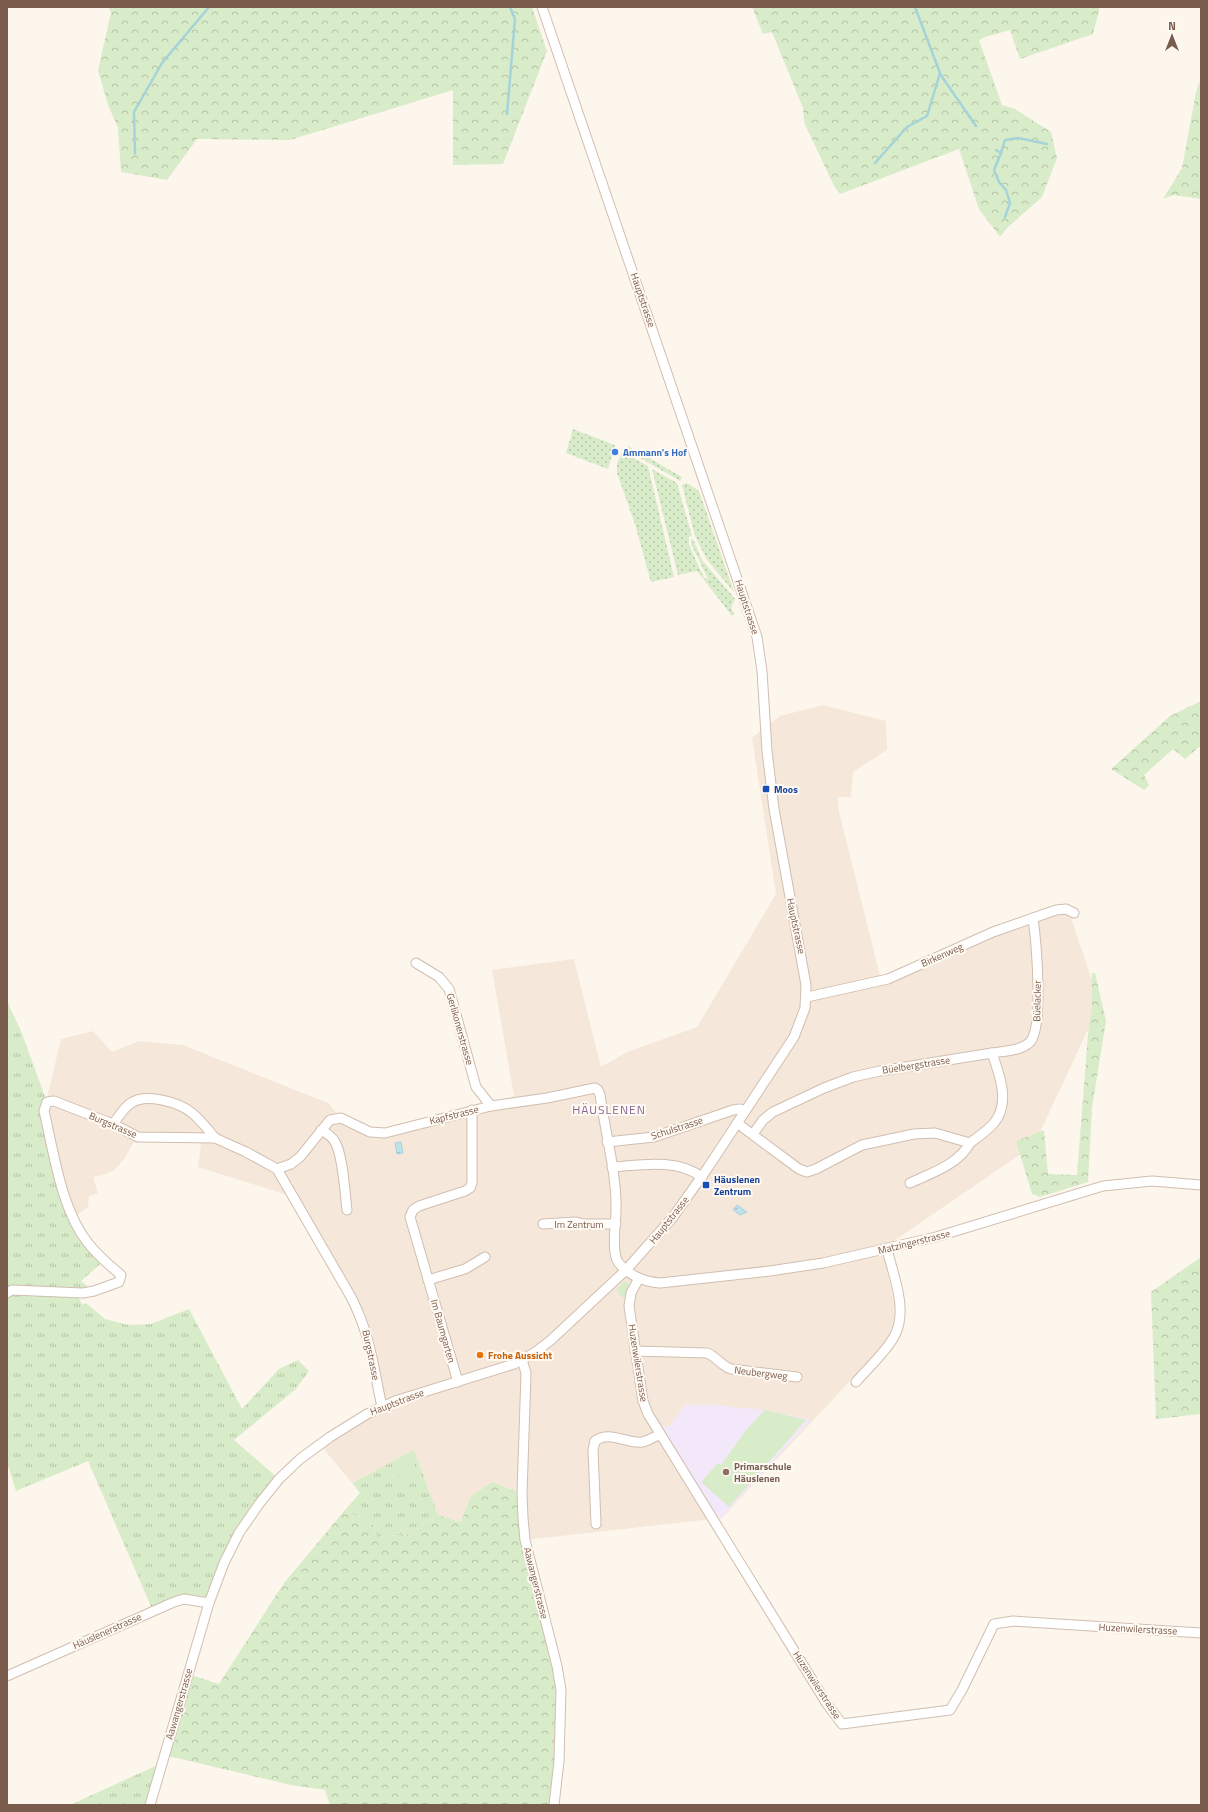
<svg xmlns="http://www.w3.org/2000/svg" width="1208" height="1812" viewBox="0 0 1208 1812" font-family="'Titillium Web',sans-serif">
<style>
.residential{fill:#f5e8da}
.education{fill:#f3e8fa}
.grass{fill:url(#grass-tufts)}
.forest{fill:url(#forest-crowns)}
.park{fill:#d8ecc9}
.garden{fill:url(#garden-dots)}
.water{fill:url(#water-ripples);stroke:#a5d3da}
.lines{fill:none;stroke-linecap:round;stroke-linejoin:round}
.stream{stroke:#a5d3da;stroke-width:2.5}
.minor-casing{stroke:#d1beb0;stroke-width:11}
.minor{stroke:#fff;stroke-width:9}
.shop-dot{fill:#3f7fe0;stroke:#fffaf3;stroke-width:1.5}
.transit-dot{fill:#1a4fb4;stroke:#fffaf3;stroke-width:1.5}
.food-dot{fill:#e8710a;stroke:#fffaf3;stroke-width:1.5}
.education-dot{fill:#8d6e63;stroke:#fffaf3;stroke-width:1.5}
.labels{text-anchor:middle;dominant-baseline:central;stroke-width:4;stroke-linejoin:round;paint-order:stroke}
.street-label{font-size:10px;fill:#7a5c4d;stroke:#fffaf3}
.shop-label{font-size:10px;font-weight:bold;fill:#366cbe;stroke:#fffaf3;text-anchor:start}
.transit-label{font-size:10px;font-weight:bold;fill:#164399;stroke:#fffaf3;text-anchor:start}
.food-label{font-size:10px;font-weight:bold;fill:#c56008;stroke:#fffaf3;text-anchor:start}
.education-label{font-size:10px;font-weight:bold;fill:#785e54;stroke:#fffaf3;text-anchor:start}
.quarter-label{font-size:12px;letter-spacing:1px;fill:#846695;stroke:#fffaf3}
</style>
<defs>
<pattern id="grass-tufts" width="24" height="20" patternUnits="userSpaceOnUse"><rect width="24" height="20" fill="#d8ecc9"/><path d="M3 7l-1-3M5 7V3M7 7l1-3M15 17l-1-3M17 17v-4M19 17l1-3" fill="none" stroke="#b4c2a5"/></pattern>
<pattern id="forest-crowns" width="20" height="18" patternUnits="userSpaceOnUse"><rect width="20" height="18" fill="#d8ecc9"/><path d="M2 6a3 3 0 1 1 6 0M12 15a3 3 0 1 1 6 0" fill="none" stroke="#b4c2a5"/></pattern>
<pattern id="garden-dots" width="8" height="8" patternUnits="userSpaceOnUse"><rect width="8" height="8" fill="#d8ecc9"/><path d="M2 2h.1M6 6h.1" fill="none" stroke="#b4c2a5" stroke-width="1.8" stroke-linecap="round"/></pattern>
<pattern id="water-ripples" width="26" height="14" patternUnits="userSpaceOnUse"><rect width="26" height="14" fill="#bfe3e8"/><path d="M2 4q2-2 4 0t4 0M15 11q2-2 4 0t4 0" fill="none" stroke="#a0bbbe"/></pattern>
</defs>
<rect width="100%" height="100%" fill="#fdf6ec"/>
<polygon class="residential" points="823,705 886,721 887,750 853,772 851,797 838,797 839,812 882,984 1066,903 1100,1004 1034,1145 882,1249 895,1306 892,1336 722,1518 525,1540 470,1497 461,1522 438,1515 414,1450 352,1483 321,1446 353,1425 384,1411 374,1340 364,1312 297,1198 198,1167 202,1136 138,1135 124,1159 114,1170 103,1175 93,1177 98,1193 89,1196 88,1207 77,1215 62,1189 44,1111 61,1039 93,1031 112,1052 139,1041 183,1045 328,1103 341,1118 385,1133 514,1096 492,970 574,959 601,1067 627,1052 697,1027 776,894 752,738 780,716"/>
<polygon class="education" points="684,1405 713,1405 765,1410 811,1420 722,1517 716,1518 661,1427 671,1425"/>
<g class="grass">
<polygon points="7,1001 21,1031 47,1102 44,1111 75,1223 104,1261 81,1281 94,1291 83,1293 79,1298 82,1305 86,1303 105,1319 129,1325 151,1324 189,1309 242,1409 279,1369 298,1360 309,1371 296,1389 234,1440 279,1479 239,1533 209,1603 192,1600 153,1611 88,1461 16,1491 7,1462"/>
<polygon points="414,1450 438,1515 409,1534 377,1537 374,1525 345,1510 360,1493 352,1483"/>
<polygon points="162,1763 150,1805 70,1805"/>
</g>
<g class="forest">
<polygon points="109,7 532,7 547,51 503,164 453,165 453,90 290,140 197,139 167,180 121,172 118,128 108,105 98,70 111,13"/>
<polygon points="752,7 1100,7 1093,34 1020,59 1010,30 985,37 979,40 1002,105 1015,109 1051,132 1057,158 1042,197 1007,228 1000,237 979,209 959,149 840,194 834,186 804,122 803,108 772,32 763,34"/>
<polygon points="1201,78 1201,199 1173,195 1163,199 1182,168 1196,92"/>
<polygon points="1201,701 1201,748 1199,747 1185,759 1173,749 1144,775 1149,785 1144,790 1111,769 1170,716"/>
<polygon points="1092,973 1095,973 1106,1021 1092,1108 1088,1182 1040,1197 1032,1194 1016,1141 1044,1130 1048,1174 1077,1175 1088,1034 1092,1006"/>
<polygon points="1201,1257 1201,1414 1156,1419 1151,1292"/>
<polygon points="492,1482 522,1494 523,1518 557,1666 554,1805 330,1805 325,1790 291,1785 164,1755 188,1674 219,1684 284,1583 345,1510 374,1525 377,1537 409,1534 438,1515 461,1522 470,1497"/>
</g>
<g class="park">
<polygon points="624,1281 629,1284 624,1299 616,1290"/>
<polygon points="765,1410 806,1420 729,1507 701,1482 718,1463 721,1465 746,1430"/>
<polygon points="410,1452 419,1477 402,1484 392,1462"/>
</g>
<g class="garden">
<polygon points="573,429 615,445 608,469 566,453"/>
<polygon points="628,446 682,477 680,481 625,449"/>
<polygon points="622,452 648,466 674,577 651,582 635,524 617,473 617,464"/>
<polygon points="652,469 677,483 692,536 689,537 689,545 704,578 708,579 691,544 691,539 693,539 702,560 735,599 731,608 734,614 732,616 697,571 678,575"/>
<polygon points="687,483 699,491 734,592 707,560 695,536 682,485"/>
</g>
<g class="water">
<polygon points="401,1142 403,1153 397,1154 395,1143"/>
<polygon points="737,1205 747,1212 740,1215 733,1210"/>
</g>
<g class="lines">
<g class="stream">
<polyline points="940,74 976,126"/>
<polyline points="507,114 515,19 510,7"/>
<polyline points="996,150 1001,153 1005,140 1018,138 1047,144"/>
<polyline points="135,153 134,112 162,63 209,7"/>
<polyline points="1001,153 994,170 999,182 1006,190 1010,203 1005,217"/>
<polyline points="875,163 907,127 927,116 940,73 915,7"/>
</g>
<g class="minor-casing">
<g id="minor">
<polyline points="416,963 439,977 449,989 476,1087 491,1106"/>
<polyline points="807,997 888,979 993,932 1056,910 1066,909 1074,913"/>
<path d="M992 1053C1003 1051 1021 1051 1030 1042 1044 1027 1036 940 1033 918"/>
<path d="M737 1123 799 1169 807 1172 816 1169 862 1145 914 1134 935 1133 970 1143C978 1137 988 1130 994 1123 1011 1102 999 1074 992 1053L880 1071 853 1077 824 1088 773 1112 763 1120 753 1134"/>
<path d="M113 1124C118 1118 124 1107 131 1103 146 1093 179 1102 192 1113 201 1120 208 1130 215 1138"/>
<path d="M321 1130C326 1133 332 1136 335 1142 343 1155 345 1194 347 1210"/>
<polyline points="607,1142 654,1137 733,1110 740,1109 745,1111"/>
<path d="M612 1167C641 1165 676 1158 702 1177"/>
<path d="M277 1169 291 1164 300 1157 330 1120 341 1118 370 1132 385 1133 491 1106 547 1098 595 1088 598 1090 600 1095C605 1131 617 1175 616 1210 616 1223 611 1251 618 1262 628 1275 644 1282 660 1283L770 1271 823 1263 936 1237 1103 1186 1152 1181 1201 1185"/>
<path d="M910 1183C931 1173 958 1165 970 1143"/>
<polyline points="543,1224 576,1222 583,1224 616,1224"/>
<polyline points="639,1278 631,1293 629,1306 643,1401 648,1414 827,1704 842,1724 950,1710 962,1690 994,1624 1013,1621 1201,1633"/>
<polyline points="428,1280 465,1269 485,1257"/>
<path d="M7 1293 12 1290 83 1293 94 1291 119 1282 121 1275C109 1265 98 1256 88 1243 61 1209 54 1153 44 1111L47 1102 54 1101 113 1124 138 1137 215 1138 246 1152 277 1169 351 1297C371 1336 373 1366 382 1407"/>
<path d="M635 1351 707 1353C717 1357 721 1366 731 1369L797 1377"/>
<polyline points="522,1360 526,1373 522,1494 523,1518 525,1540 557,1666 561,1690 559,1761 554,1805"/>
<polyline points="458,1382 410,1217 413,1210 419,1206 465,1191 470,1188 472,1183 472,1110"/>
<path d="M856 1382C868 1368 887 1351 895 1335 908 1309 893 1275 887 1249"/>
<path d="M596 1524 593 1450 595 1441C610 1430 626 1444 642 1442 648 1441 654 1437 660 1434"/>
<polyline points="7,1676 174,1602 184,1599 209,1603"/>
<polyline points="150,1805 209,1603 224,1563 239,1533 259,1504 279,1479 300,1459 330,1437 367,1414 395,1401 514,1364 534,1353 551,1340 626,1270 673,1217 707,1169 794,1037 805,1008 806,985 774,809 767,751 762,671 757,637 542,7"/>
</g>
</g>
<use href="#minor" class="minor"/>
</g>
<circle class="shop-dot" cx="615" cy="452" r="4"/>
<g class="transit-dot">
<rect x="762" y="785" width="8" height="8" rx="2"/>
<rect x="702" y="1181" width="8" height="8" rx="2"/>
</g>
<circle class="food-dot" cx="480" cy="1355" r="4"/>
<circle class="education-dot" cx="726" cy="1472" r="4"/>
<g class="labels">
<g class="street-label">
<text transform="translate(643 300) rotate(71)">Hauptstrasse</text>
<text transform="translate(747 607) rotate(72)">Hauptstrasse</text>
<text transform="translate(796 926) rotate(78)">Hauptstrasse</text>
<text transform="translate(942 955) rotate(-24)">Birkenweg</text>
<text transform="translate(1037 1001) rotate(-89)">Büelacker</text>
<text transform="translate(460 1029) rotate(74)">Gerlikonerstrasse</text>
<text transform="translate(916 1065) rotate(-9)">Büelbergstrasse</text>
<text transform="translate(454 1115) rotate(-14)">Kapfstrasse</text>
<text transform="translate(113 1125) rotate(23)">Burgstrasse</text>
<text transform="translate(677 1128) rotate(-18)">Schulstrasse</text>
<text transform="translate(669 1220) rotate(-52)">Hauptstrasse</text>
<text x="579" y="1224">Im Zentrum</text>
<text transform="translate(914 1242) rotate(-14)">Matzingerstrasse</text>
<text transform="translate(443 1331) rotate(74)">Im Baumgarten</text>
<text transform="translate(371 1355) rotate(78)">Burgstrasse</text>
<text transform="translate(638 1363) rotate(81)">Huzenwilerstrasse</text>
<text transform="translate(761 1373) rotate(7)">Neubergweg</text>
<text transform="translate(397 1402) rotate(-21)">Hauptstrasse</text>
<text transform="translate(536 1583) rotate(76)">Aawangerstrasse</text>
<text transform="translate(1138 1629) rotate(3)">Huzenwilerstrasse</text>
<text transform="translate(107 1631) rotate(-24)">Häuslenerstrasse</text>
<text transform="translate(817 1685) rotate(57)">Huzenwilerstrasse</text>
<text transform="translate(179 1704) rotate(-74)">Aawangerstrasse</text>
</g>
<g class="shop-label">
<text x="623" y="452">Ammann's Hof</text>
</g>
<g class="transit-label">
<text x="774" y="789">Moos</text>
<text x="714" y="1179">Häuslenen<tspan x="714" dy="12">Zentrum</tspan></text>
</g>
<g class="food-label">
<text x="488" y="1355">Frohe Aussicht</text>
</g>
<g class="education-label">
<text x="734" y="1466">Primarschule<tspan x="734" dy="12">Häuslenen</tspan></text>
</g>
<g class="quarter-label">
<text x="609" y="1109">HÄUSLENEN</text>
</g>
</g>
<rect width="1208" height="1812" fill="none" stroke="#7a5c4d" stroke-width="16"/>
<g transform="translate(1172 36)" stroke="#fffaf3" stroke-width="3" paint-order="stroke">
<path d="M0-3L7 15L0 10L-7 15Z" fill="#7a5c4d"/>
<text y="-6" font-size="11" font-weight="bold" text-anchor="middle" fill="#7a5c4d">N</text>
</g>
</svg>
